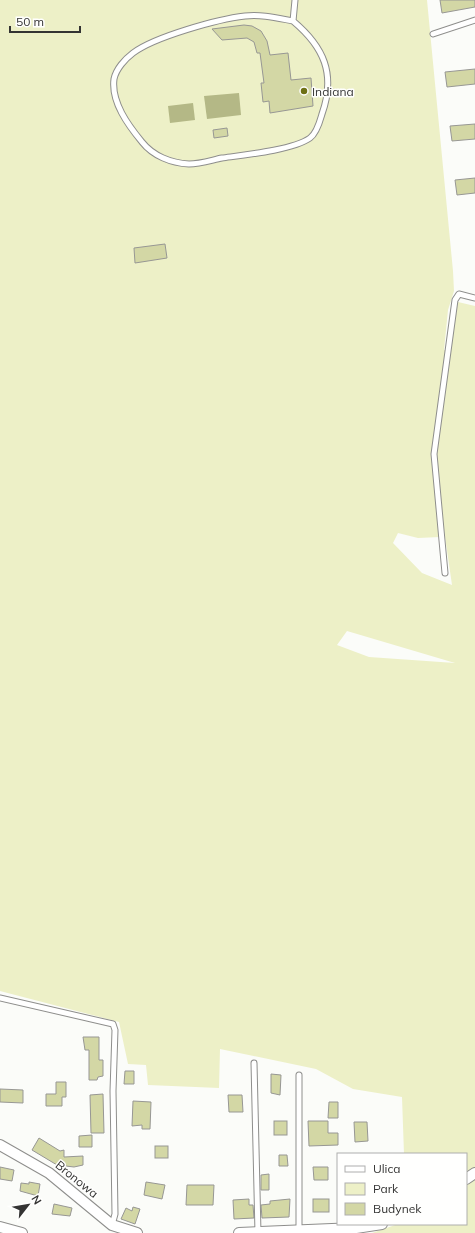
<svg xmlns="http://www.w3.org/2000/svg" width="475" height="1233" viewBox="0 0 475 1233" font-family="Mulish,sans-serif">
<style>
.green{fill:#edf0c7;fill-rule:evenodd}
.water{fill:#b4b886}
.building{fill:#d3d7a5;stroke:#979794}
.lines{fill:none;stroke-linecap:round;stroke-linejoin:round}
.lane-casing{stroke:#8e8e8c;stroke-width:7}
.street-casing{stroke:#8e8e8c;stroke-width:12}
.lane{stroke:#fff;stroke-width:5}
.street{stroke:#fff;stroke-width:10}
.poi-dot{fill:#6e7015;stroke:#fffffe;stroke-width:1.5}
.labels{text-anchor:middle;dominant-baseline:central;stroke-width:3;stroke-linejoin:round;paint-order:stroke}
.poi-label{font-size:12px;fill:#343433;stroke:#fffffe;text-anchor:start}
.street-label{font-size:12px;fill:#343433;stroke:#fffffe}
</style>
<rect width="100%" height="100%" fill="#fbfcf9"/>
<path class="green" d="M0 0H427L453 271 454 291 448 310 444 350H450L458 302 475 306V1233H372L398 1224H466V1154H404L402 1097 353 1089 316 1069 220 1049 219 1088 148 1085 146 1065 128 1064 119 1022 0 991ZM444 530 452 585 422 573 393 543 398 533 418 538 440 537ZM347 631 455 663 369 657 337 645Z"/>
<g class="water">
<polygon points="239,93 241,115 207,119 204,96"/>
<polygon points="193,103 195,120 170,123 168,106"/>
</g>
<g class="building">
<polygon points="440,0 475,0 475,7 442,13"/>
<polygon points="244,25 252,26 261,31 267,41 270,55 288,53 291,80 311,78 313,106 270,113 269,101 263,102 261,83 264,83 260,53 257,53 254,42 247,38 222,40 212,29"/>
<polygon points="475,69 475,84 447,87 445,72"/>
<polygon points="475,124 475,139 452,141 450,126"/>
<polygon points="227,128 228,136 214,138 213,130"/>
<polygon points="475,178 475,193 457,195 455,180"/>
<polygon points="165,244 167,258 135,263 134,248"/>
<polygon points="83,1037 99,1037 99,1060 103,1060 103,1076 98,1077 97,1080 89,1080 89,1050 85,1050"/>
<polygon points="125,1071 134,1071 134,1084 124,1084"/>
<polygon points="271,1074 281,1075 280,1095 271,1093"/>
<polygon points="56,1082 66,1082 66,1097 62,1097 62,1106 46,1106 46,1094 56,1094"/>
<polygon points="0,1089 23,1090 23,1103 0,1102"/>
<polygon points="103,1094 104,1133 91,1133 90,1095"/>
<polygon points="228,1095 242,1095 243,1112 229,1112"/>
<polygon points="133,1101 151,1102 150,1129 142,1129 142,1125 132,1126"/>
<polygon points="329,1102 338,1102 338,1118 328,1118"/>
<rect x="274" y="1121" width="13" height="14"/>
<polygon points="308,1121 328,1121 328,1133 338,1133 338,1145 309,1146"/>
<polygon points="354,1122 367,1122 368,1141 355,1142"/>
<polygon points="92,1135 92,1147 79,1147 79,1136"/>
<polygon points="39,1138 60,1151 64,1150 64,1157 83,1156 83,1165 74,1167 57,1165 32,1150"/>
<rect x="155" y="1146" width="13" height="12"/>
<polygon points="279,1155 287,1155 288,1166 279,1166"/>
<polygon points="0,1167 14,1170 12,1181 0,1179"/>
<polygon points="313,1167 328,1167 328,1180 314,1180"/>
<polygon points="269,1174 269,1190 261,1190 261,1175"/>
<polygon points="29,1182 40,1184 38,1196 20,1191 21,1183 29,1184"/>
<polygon points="146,1182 165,1185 162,1199 144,1195"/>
<polygon points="187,1185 214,1185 213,1205 186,1205"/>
<polygon points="249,1199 249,1205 253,1205 254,1218 234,1219 233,1200"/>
<polygon points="290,1199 289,1217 262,1218 261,1205 270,1204 270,1201"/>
<rect x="313" y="1199" width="16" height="13"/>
<polygon points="54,1204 72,1208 70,1216 52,1214"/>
<polygon points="133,1207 140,1209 135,1224 121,1219 126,1208 132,1211"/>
</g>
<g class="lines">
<g class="lane-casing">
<g id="lane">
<path d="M293 21C277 18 261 14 245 16 218 19 154 37 133 53 125 59 116 69 114 79 111 102 128 125 142 142 153 156 171 163 189 164 200 164 212 160 222 158 244 155 293 150 310 138 317 133 320 121 322 114 336 74 324 47 293 21L295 0"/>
<polyline points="433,34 475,20"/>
<polyline points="445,573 434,454 455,300 459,294 475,298"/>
<polyline points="0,998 113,1024 115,1030 113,1091 115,1214 112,1225"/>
<polyline points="254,1063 258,1233"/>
<polyline points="299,1075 299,1231"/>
</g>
</g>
<g class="street-casing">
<g id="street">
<polyline points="0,1145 49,1173 112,1225 137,1233"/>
<polyline points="466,1179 475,1173"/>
<polyline points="0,1227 22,1233"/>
<polyline points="239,1233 356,1228 382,1224"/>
</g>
</g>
<use href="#lane" class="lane"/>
<use href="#street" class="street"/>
</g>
<circle class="poi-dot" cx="304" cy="91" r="4"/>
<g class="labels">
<g class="poi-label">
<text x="312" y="91">Indiana</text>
</g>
<g class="street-label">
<text transform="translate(77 1179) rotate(39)">Bronowa</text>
</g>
</g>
<rect x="337" y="1153" width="130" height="72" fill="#fffffe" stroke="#aeaead"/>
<rect x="345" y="1166" width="20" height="6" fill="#ffffff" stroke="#aeaead"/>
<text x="373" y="1173" font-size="12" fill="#343433">Ulica</text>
<rect x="345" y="1183" width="20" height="12" fill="#edf0c7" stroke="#aeaead"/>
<text x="373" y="1193" font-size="12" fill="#343433">Park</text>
<rect x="345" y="1203" width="20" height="12" fill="#d3d7a5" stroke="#aeaead"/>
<text x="373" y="1213" font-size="12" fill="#343433">Budynek</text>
<g transform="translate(28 1205) rotate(59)" stroke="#fffffe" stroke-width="3" paint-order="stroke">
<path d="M0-3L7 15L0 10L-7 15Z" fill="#343433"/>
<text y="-6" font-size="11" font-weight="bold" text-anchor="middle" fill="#343433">N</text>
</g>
<path d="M10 26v6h70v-6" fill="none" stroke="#343433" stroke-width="2"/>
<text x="16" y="26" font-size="12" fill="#343433" stroke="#fffffe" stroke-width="3" paint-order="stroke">50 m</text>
</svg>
